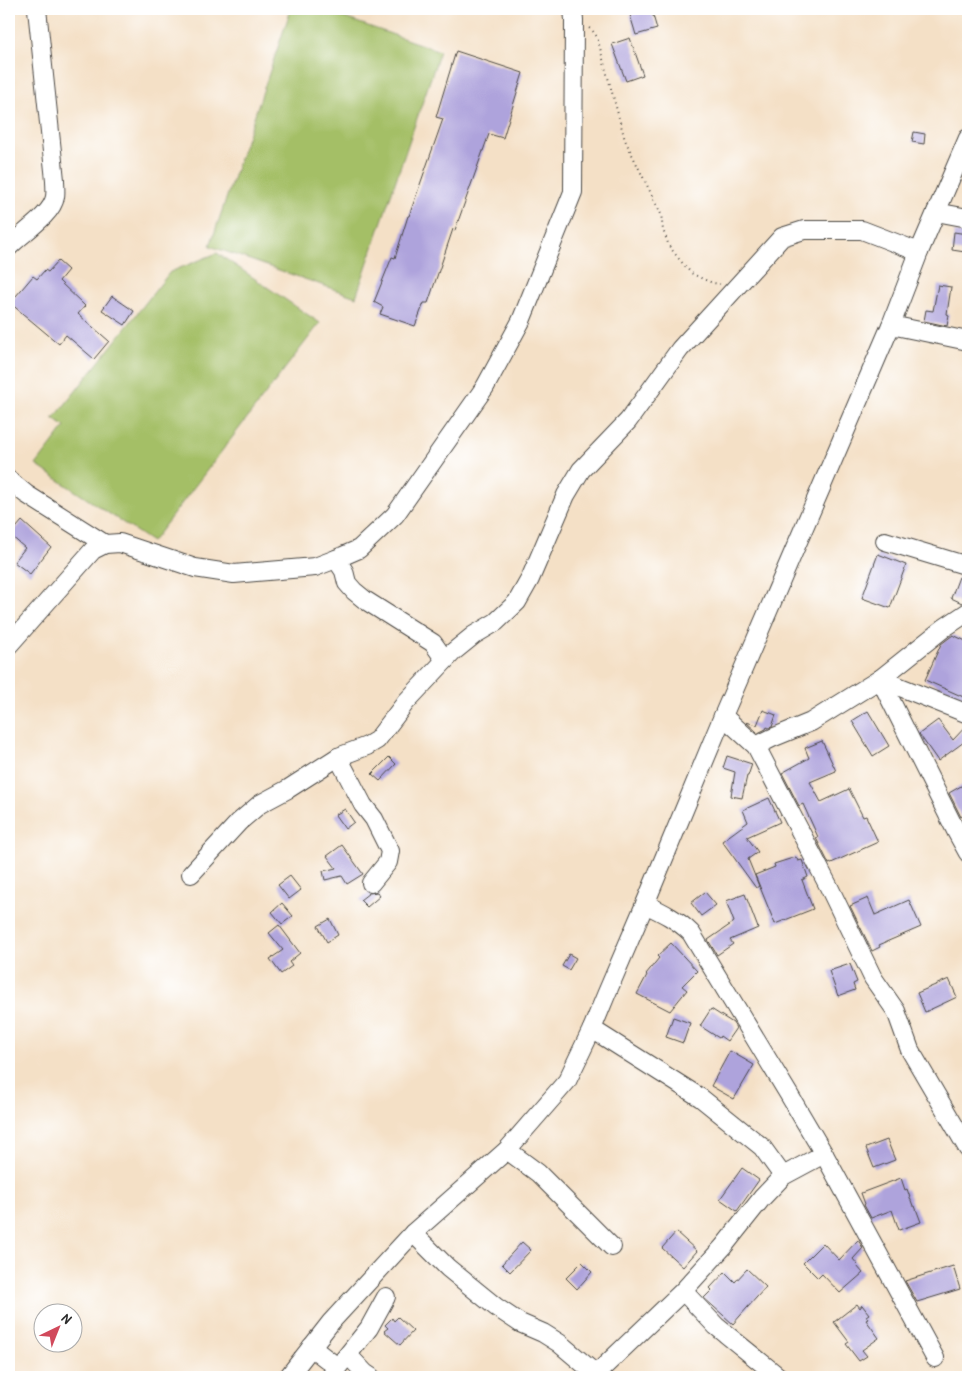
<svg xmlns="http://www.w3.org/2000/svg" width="977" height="1386" viewBox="0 0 977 1386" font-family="'Patrick Hand',sans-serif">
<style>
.green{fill:#a4bf66;stroke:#687548}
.building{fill:#aea3dc}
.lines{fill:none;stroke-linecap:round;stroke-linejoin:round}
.minor-casing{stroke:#494642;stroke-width:20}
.path{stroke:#494642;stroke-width:2;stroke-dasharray:1 4;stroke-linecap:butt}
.minor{stroke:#fff;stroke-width:18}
</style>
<rect width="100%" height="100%" fill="#fff"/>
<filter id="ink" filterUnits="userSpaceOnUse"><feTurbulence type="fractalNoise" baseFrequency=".02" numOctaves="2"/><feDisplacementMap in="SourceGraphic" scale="10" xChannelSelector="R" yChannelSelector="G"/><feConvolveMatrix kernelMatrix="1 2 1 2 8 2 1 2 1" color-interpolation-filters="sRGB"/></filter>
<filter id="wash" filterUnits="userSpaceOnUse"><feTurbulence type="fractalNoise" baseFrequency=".0096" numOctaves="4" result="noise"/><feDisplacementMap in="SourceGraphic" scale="20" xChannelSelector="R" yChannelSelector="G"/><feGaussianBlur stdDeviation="1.12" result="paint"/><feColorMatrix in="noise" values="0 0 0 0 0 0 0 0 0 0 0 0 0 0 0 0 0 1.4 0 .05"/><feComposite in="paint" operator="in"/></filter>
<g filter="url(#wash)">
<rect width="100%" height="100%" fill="#f4e0c6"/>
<g class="green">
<polygon points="291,9 319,9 440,51 356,297 210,246"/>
<polygon points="217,253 320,323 152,542 36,465 65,427 53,418 59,412 170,272"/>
</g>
<g id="blocks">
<g class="building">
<polygon points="651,9 657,29 636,35 630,15"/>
<polygon points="630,38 643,75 626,81 612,44"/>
<polygon points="456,51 523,73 503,138 489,134 455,230 453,229 428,303 424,303 415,326 380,314 383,307 374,302 392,257 395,258 408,216 409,216 443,119 436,117"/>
<polygon points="914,132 925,134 924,144 912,142"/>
<polygon points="954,232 967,234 965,252 952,250"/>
<polygon points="58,261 68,270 59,281 85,306 78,314 109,341 94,359 66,335 59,344 10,303 33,276 37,279 45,270 48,272"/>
<polygon points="938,285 951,287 947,314 949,315 947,326 924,321 926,310 933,311"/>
<polygon points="112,296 134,311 125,325 102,310"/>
<polygon points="22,521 51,547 30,574 14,562 25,548 10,535"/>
<polygon points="878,554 906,565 890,608 862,598"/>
<polygon points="959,577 968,580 968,592 964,602 962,603 951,598"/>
<polygon points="953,635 968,642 968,699 925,680 941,644"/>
<polygon points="763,710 776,715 772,727 769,728 767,727 766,729 758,733 746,722 757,725"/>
<polygon points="868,711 889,746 873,756 852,721"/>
<polygon points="938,720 953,740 968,724 968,739 938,761 919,734"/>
<polygon points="822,741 836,771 810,782 821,802 849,789 863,817 866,816 878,842 829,864 816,838 818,837 803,804 799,806 782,773 809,758 805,748"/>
<polygon points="727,756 752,764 748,776 747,776 742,798 731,796 735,772 723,768"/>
<polygon points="389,757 396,764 380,781 372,774"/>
<polygon points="968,782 968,812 961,817 949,793"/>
<polygon points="769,798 780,822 747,837 758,852 748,859 759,886 756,888 722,841 748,822 743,810"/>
<polygon points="345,809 354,822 345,829 335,815"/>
<polygon points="342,845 363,874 347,884 342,876 325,880 323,871 336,868 327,856"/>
<polygon points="796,857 798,861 802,860 808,877 802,880 813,909 775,924 755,875 775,867 774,864"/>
<polygon points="290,876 301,890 289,899 278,885"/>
<polygon points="377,892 380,896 367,907 360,900 369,893"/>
<polygon points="705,892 716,905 701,916 691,903"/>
<polygon points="745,894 758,928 730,940 733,944 717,955 708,940 734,922 726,901"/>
<polygon points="868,898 875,915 909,900 921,927 879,945 880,947 872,951 850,906"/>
<polygon points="282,903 293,916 282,924 272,912"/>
<polygon points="330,919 338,935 327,942 318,926"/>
<polygon points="279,925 300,953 289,962 292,966 281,974 270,959 283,950 269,933"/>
<polygon points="671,943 697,971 682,986 687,990 670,1011 637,994 647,975 646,974 659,958 657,956"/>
<polygon points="569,954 576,958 569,970 562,966"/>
<polygon points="850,964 857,982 853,984 855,990 838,996 829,971"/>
<polygon points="949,979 957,997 925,1012 917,993"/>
<polygon points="711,1009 733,1023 736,1028 727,1041 720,1036 719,1038 700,1026"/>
<polygon points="673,1017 690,1023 683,1043 666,1037"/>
<polygon points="730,1051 754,1065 734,1099 711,1086"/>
<polygon points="887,1140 895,1160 874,1168 866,1148"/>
<polygon points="742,1168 759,1180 737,1211 720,1199"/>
<polygon points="901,1178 905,1190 907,1189 913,1206 915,1206 921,1222 899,1230 892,1210 871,1218 864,1205 865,1204 861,1193"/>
<polygon points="676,1232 697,1251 683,1267 662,1248"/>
<polygon points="858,1240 863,1248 853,1259 858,1265 857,1266 863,1273 840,1293 822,1274 818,1278 803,1263 823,1243 839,1260"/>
<polygon points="522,1242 531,1250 510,1272 502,1264"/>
<polygon points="582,1262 592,1272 577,1289 566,1278"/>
<polygon points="953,1266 960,1289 917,1302 905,1281"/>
<polygon points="747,1269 766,1287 747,1308 733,1324 704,1298 712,1290 710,1288 725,1272 735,1282"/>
<polygon points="857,1304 860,1308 862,1305 869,1314 866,1316 868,1319 866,1320 879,1338 862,1350 867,1356 859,1361 846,1344 849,1342 834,1322"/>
<polygon points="398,1317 413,1331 400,1345 384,1331 388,1328 385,1325 392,1318 394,1321"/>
</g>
</g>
</g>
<g filter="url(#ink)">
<use href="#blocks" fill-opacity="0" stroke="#494642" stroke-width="1"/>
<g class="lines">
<g class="minor-casing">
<g id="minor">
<polyline points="936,212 968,218"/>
<path d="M9 247C22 233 52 215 55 197 56 191 55 186 55 180L37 9"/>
<polyline points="891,325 968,341"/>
<polyline points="9,480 26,494 105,544"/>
<polyline points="885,541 968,566"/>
<polyline points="336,559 344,571 347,583 354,591 365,600 433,643 445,660"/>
<polyline points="9,645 93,550 105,544 120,543 195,568 234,574 315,567 336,559 359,549 395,515 485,387 521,321 573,192 574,20 573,9"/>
<polyline points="880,679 957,833 968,853"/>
<polyline points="880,679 968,714"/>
<polyline points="723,716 756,746 829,887 873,978 896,1011 910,1050 968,1149"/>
<polyline points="756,746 772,738 811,722 880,679 944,628 968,612"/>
<polyline points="338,757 363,805 374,819 390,851 388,862 371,883"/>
<polyline points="191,874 239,822 260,804 288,789 338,757 367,746 377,740 406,702 453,652 474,635 496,622 517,602 530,579 566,495 581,470 628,421 680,349 782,237 804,230 862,230 919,252"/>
<path d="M645 904C662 912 678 920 691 933L788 1093 824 1154 935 1358"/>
<polyline points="592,1029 701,1098 762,1147 783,1176"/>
<polyline points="507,1150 538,1173 612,1247"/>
<polyline points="413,1233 448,1268 496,1307 520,1323 543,1333 559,1343 591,1370 593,1377"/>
<polyline points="683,1291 716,1326 779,1377"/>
<polyline points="311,1347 337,1367"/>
<polyline points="348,1355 365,1373 371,1377"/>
<polyline points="288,1377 331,1322 413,1233 507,1150 567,1081 592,1029 606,995 645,904 723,716 891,325 919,252 968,138"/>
<polyline points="330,1377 369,1328 386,1297"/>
<polyline points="593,1377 683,1291 723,1247 762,1198 783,1176 824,1154"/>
</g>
</g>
<polyline class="path" points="589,28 592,30 597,37 625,140 661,214 663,230 669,246 679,259 691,273 703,279 713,283 720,284"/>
<use href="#minor" class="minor"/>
</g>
</g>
<rect width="977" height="1386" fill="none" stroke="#fff" stroke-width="30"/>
<g transform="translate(58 1328) rotate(43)"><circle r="24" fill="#ffffff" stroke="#aaaaaa"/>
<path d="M0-4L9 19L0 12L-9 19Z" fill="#d1495b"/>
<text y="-8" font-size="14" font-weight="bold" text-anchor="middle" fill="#2b2b2b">N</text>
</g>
</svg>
